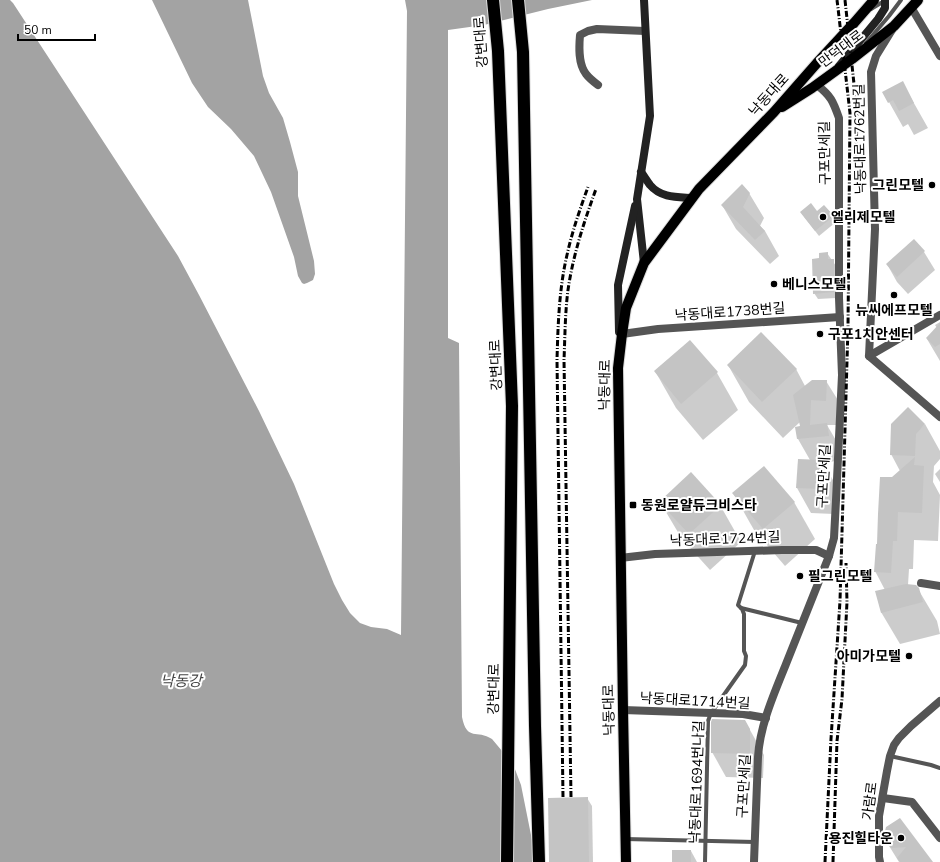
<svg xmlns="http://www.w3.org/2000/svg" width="940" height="862" viewBox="0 0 940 862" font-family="'Nunito Sans','Noto Sans KR',sans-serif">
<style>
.water{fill:#a3a3a3}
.shadow{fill:#0003}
.building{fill:#c4c4c4}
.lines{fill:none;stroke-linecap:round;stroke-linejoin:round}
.primary-casing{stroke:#dbdbdb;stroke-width:12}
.highway-casing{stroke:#dbdbdb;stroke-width:14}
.lane{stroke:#555;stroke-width:4}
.street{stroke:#555;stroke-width:8}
.secondary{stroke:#222;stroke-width:8}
.primary{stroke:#000;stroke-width:10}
.highway{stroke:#000;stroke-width:12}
.rail{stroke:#000;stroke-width:3;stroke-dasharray:6 2 1 2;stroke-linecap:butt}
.poi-dot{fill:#000;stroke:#fff;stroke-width:1.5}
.labels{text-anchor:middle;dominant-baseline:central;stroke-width:4;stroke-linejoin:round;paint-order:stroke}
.street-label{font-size:14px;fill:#000;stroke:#fff}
.poi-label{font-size:14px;font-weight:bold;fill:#000;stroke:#fff;text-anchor:start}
.water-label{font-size:15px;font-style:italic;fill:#444;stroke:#fff}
</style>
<rect width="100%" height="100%" fill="#fff"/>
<g class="water">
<path d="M0 0H10L13 3 178 256 199 295 259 411 294 484 334 584 342 600 350 613 360 623 371 627 387 629 401 635 407 11 405 0H592L548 9 484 25 448 30V338L459 343 462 717C467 742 477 729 492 739L513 764 521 785 533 845 535 862H0Z"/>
<polygon points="152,0 248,0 263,76 269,93 283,118 290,142 298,172 298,196 314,261 315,274 313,280 307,283 304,284 302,283 298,276 294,257 271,192 254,156 231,129 208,107 192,83"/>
</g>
<g class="shadow">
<polygon points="902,82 928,128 914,135 908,124 903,127 889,102"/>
<polygon points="749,193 764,218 760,226 765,231 779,256 770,264 736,229 722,205"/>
<polygon points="801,212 817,212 833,216 836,222 819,236 805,218"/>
<polygon points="914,240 924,252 935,270 908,294 897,282 887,264"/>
<polygon points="827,253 836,266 836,298 818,299 814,293 820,259"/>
<polygon points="940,322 940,361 927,339 937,328 935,325"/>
<polygon points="690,341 717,373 738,410 703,440 676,408 655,371"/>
<polygon points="728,365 796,369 805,386 826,381 841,405 840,425 827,425 841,449 842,460 823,463 836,485 834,514 811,513 797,488 799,460 810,460 798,439 796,428 801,427 800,422 783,438 749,402"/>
<polygon points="925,424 940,451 940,459 934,466 933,482 940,495 938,541 914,540 913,569 909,569 908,585 918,589 937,621 940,634 900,644 881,612 885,590 875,571 892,478 900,471 891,454"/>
<polygon points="940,469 940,482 935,474"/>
<polygon points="733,493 794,502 815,539 785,566 754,530"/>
<polygon points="660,502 720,505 741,542 710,570 682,539"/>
<polygon points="745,721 764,755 763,778 726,777 712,752"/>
<polygon points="587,798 592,806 593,862 550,862"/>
<polygon points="886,831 931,862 899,862 886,841 890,838"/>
<polygon points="691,851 697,862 673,862"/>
</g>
<g class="building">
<polygon points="903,81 914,103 899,111 893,100 888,103 882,92"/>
<polygon points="742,184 750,193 743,207 765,231 755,240 721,205"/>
<polygon points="811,203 817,211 824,205 834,216 815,231 800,212"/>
<polygon points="914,239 925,251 897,277 886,264"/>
<polygon points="828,252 828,259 834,259 834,292 813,294 812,259 819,258 819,253"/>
<polygon points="940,323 940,344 935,347 926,338"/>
<polygon points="761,332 797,369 762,402 727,365"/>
<polygon points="690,340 718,372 681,404 654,371"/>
<polygon points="812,380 827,380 826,401 811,400 810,425 827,423 829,436 797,439 795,427 800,426 793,395"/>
<polygon points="908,407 925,424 916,434 915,456 890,455 891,424"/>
<polygon points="915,457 914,465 924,466 922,513 898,512 897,541 893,541 891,573 874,572 876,544 877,544 878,514 880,477 892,477"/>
<polygon points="798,459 822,460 821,489 796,488"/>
<polygon points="764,466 795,502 763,529 732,493"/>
<polygon points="691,472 721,505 689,534 659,502"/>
<polygon points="906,584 916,585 919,588 923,602 881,613 875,591"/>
<polygon points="712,719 745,720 750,729 750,754 711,753 711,722"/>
<polygon points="588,797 589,862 549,862 548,798"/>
<polygon points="900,818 933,862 900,862 897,858 906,847 891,848 885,840 891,836 885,831 886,827"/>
<rect x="672" y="850" width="19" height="12"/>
</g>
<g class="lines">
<g class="primary-casing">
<g id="primary">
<polyline points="782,107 812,88 852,59 894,26 918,0"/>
<polyline points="626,862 623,710 618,368 622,334 626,308 644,263 699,189 774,112 817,63 854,23 874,0"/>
</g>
</g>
<g class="highway-casing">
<g id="highway">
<polyline points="493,0 498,51 512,406 507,862"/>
<polyline points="518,0 523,52 535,726 539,862"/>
</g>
</g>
<g class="lane">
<polyline points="871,9 886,0"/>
<polyline points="866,43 889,16 901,0"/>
<polyline points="741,608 802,623"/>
<polyline points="890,756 931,765 940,768"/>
<polyline points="625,839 755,842"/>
<polyline points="705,862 708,721 711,713 745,665 746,656 744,651 744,614 742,609 738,605 755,551"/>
</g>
<g class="street">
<polyline points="911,7 940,56"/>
<polyline points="892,30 876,56 871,72 875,229 869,356 940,417"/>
<path d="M598 85C594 82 589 78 586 74 578 64 579 47 580 35L588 31 597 29 645 31"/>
<polyline points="622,334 658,329 840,317"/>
<polyline points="869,356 940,315"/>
<polyline points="620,558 655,554 782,550 816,550 829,556"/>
<polyline points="921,583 940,586"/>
<polyline points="623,710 711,713 743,714 766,718"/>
<polyline points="883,798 912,802 940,838"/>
<path d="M754 862 758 757C760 725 774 694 786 664 800 628 815 592 829 556L834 538 836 500 842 375 839 298V118C833 101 831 96 817 85"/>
<polyline points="880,862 879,857 879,816 887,771 890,756 894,745 899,738 911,726 940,701"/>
</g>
<g class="secondary">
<polyline points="644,0 650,116 637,199 644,263"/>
<polyline points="839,66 878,19 885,8 885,0"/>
<path d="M641 172C644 176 647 181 650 185 661 198 677 197 692 198"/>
<polyline points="619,332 618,285 635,206"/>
</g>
<use href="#primary" class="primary"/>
<use href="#highway" class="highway"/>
<g class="rail">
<polyline points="845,0 857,112 856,161"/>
<path d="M563 797 557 360C558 325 559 289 567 255 572 232 580 209 588 187"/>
<path d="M571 797 564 360C565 337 565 313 568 290 573 255 584 222 596 189"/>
<polyline points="825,862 831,739 840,601 848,327 850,113 838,8 837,0"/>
<polyline points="833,862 837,741 842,699 847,602 846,563"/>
</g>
</g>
<g class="poi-dot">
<circle cx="932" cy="185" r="4"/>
<circle cx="823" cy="217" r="4"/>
<circle cx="774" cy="284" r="4"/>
<circle cx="894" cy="295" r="4"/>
<circle cx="820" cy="334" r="4"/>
<rect x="629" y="501" width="8" height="8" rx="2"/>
<circle cx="800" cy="576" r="4"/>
<circle cx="909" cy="656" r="4"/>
<circle cx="901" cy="838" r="4"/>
</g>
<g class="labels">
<g class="street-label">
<text transform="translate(481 42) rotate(-94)">강변대로</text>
<text transform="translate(841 49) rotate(-37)">만덕대로</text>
<text transform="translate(769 95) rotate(-48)">낙동대로</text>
<text transform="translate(860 139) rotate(-91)">낙동대로1762번길</text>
<text transform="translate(825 153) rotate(-91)">구포만세길</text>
<text transform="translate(730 312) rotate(-4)">낙동대로1738번길</text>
<text transform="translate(496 365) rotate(-92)">강변대로</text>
<text transform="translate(605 385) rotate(-89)">낙동대로</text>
<text transform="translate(824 476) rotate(-87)">구포만세길</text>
<text transform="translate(725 539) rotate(-2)">낙동대로1724번길</text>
<text transform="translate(494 689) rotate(-89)">강변대로</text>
<text transform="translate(695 701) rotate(3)">낙동대로1714번길</text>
<text transform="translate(609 710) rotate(-91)">낙동대로</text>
<text transform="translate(697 782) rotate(-88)">낙동대로1694번나길</text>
<text transform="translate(744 786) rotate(-87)">구포만세길</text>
<text transform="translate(870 801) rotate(-83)">가람로</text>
</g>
<g class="poi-label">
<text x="924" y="185" text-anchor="end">그린모텔</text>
<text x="831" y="217">엘리제모텔</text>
<text x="782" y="284">베니스모텔</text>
<text x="894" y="310" text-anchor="middle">뉴씨에프모텔</text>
<text x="828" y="334">구포1치안센터</text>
<text x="641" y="505">동원로얄듀크비스타</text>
<text x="808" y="576">필그린모텔</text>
<text x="901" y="656" text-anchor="end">아미가모텔</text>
<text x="893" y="838" text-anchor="end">용진힐타운</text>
</g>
<g class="water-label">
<text x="181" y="681">낙동강</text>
</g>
</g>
<path d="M18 34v6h77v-6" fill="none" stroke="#000000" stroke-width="2"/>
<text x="24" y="34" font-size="12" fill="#000000" stroke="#ffffff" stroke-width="3" paint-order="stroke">50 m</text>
</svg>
